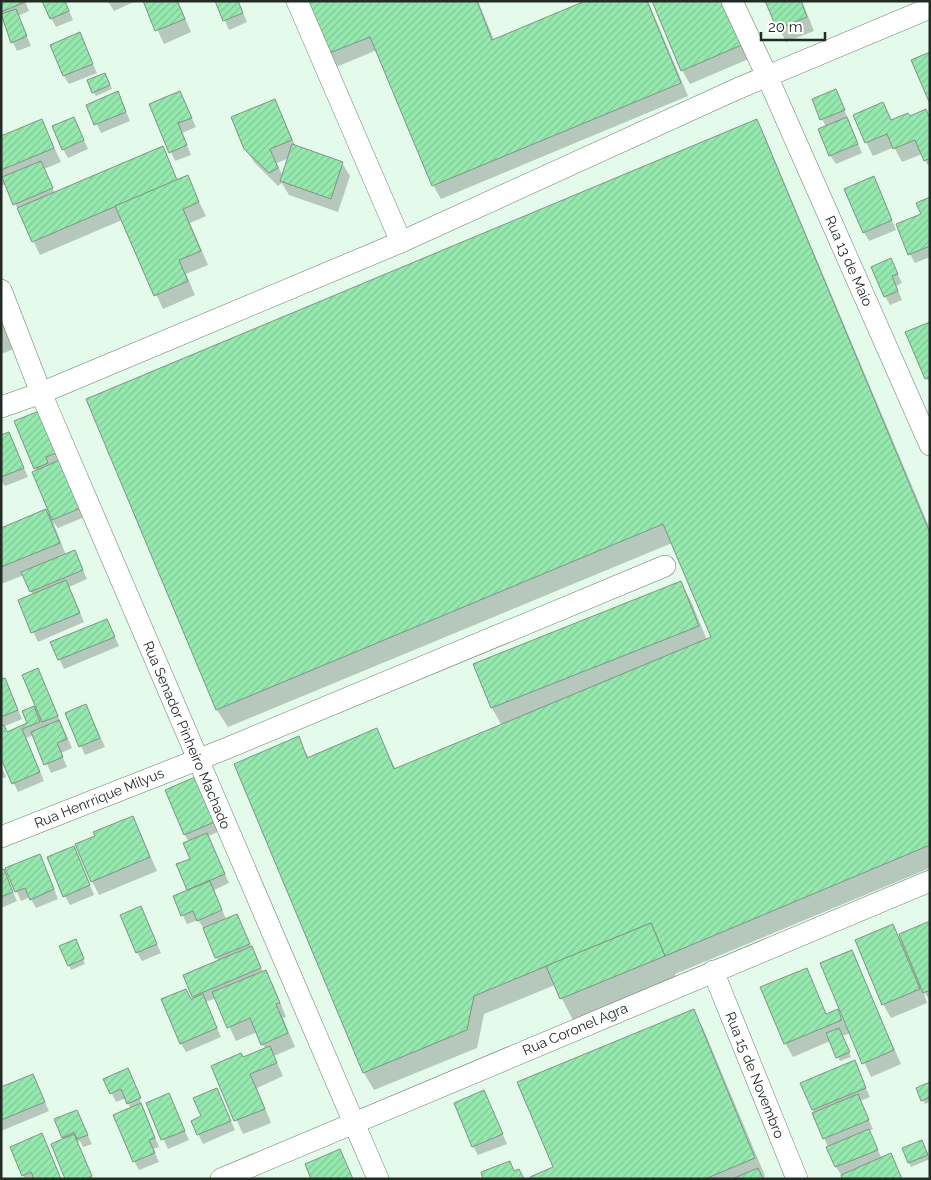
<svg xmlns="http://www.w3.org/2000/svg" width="931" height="1180" viewBox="0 0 931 1180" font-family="Raleway,sans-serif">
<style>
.shadow{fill:#0003;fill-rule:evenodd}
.building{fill:url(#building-hatch);stroke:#7f9384}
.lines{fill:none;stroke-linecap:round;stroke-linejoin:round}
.minor-casing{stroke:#687b6d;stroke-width:22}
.minor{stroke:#fff;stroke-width:21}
.labels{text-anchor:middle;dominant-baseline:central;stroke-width:4.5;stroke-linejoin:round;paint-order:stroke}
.street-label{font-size:14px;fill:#232b25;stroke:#fff}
</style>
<defs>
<pattern id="building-hatch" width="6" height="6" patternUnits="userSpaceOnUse" patternTransform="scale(1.25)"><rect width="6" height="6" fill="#95e9af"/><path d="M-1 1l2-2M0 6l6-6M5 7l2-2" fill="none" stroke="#80c896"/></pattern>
</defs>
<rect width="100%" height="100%" fill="#e4faea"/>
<g class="shadow">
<polygon points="1,1 25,1 29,11 18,16 31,46 17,51 1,17"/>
<polygon points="65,1 73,20 56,27 51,18"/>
<polygon points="108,1 136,1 114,11"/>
<polygon points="144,1 178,1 191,32 164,44"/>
<polygon points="216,1 238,1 247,22 229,30"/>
<polygon points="306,1 478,1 494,40 589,1 648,1 688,96 441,199 433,185 377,50 336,67"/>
<polygon points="727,1 751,58 690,84 682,70"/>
<polygon points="766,1 802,1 814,31 786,42"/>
<polygon points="79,34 97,73 69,84 64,76"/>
<polygon points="107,78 112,89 96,96 93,92"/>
<polygon points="180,92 196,127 182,133 191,155 175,161 150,104"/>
<polygon points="840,99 862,153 836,164 830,155 826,127 813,100"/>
<path d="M275 100 296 147 342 163 350 176 338 212 289 195 282 183 278 186 254 162 245 148ZM289 158 283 177 277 163Z"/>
<polygon points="122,102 130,121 101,133 88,105"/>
<polygon points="883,103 892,121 910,117 930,118 930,169 922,154 902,162 894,147 873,156 866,142"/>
<polygon points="74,118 88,149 68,158 63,149"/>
<polygon points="42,121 61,162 44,169 55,194 162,148 178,181 187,177 206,216 190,223 208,265 186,274 195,295 163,309 122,220 40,255 6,184 1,186 1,137"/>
<polygon points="756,121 766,139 930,529 930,868 675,974 678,982 575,1024 555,985 484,1014 477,1048 374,1090 364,1073 235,764 298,738 309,758 377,730 396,770 502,726 492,708 475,664 681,583 691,601 707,640 713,638 672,543 228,727 217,710 87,399"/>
<polygon points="878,187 896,230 869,241 864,232"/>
<polygon points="930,199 930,257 915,263 910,254"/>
<polygon points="891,260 902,283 896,286 902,300 890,305 885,296"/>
<polygon points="1,319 14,349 1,354"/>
<polygon points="930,324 930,385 907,333"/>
<polygon points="43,410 87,516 58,528 53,522 66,555 74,551 87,579 69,587 84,622 38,642 19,601 33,595 24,575 1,584 1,529 46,510 54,521 33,473 37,471 35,468"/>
<polygon points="8,433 28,477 5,486 1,480 1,436"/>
<polygon points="107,620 119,646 64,669 52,643"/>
<polygon points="5,679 22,719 3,727 7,733 29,724 24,711 36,706 42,679 72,748 61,753 67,767 51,773 34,735 26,738 44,781 18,792 1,756 1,680"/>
<polygon points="86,706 105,747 85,755 67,714"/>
<polygon points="1,765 6,777 1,779"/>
<polygon points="199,777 223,830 208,836 229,883 214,890 226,919 241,924 263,972 265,971 273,985 286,1017 283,1018 295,1047 274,1056 283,1076 257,1088 271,1123 243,1134 212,1066 243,1059 265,1049 257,1032 236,1041 216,998 206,1002 221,1037 186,1052 181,1043 191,1000 195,999 184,975 218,961 204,929 198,920 187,924 174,897 188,891 178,865 191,859 189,842 185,835"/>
<polygon points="133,817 157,871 99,895 92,881 97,837"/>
<polygon points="78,856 94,895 70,905 65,896"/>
<polygon points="44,864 58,899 36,908 30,897 21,901 7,869"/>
<polygon points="3,871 17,901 1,908 1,872"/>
<polygon points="145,917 161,953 142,961 137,952"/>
<polygon points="930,923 930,1001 923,990 927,1003 891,1018 883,1004 892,926 902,942"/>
<polygon points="78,945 85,964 71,970 61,947"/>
<polygon points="851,952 901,1064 871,1077 851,1033 842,1036 851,1057 840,1061 830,1041 793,1057 785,1043 806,969 827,1015 837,1010 846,1026"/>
<polygon points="693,1010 703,1028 765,1176 763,1179 533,1179 555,1168"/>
<polygon points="854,1062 870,1097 860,1101 873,1129 869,1131 882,1159 891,1155 902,1179 844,1179 836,1167 814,1113 802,1083"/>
<polygon points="128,1070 159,1147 153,1149 159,1162 139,1170 134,1161 131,1109 126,1098 116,1102 105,1079"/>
<polygon points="32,1075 49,1111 1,1131 1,1087"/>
<polygon points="930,1084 930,1102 925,1104 923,1100"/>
<polygon points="216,1089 235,1130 203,1144 192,1121 202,1117"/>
<polygon points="484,1092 507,1144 478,1155 473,1146"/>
<polygon points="168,1095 189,1140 168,1149 147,1103"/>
<polygon points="76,1111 92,1144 83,1147 80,1141 77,1142 93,1179 67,1179 63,1137"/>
<polygon points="46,1144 61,1179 25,1179 23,1175"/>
<polygon points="924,1145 930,1159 911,1167 903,1149"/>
</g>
<g class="building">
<polygon points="1,1 25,1 25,2 1,12"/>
<polygon points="42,1 65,1 69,11 50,19"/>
<polygon points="143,1 177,1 185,19 155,31"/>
<polygon points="215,1 238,1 243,13 223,21"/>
<polygon points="305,1 477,1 492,40 585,1 647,1 681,83 432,186 370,37 327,54"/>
<polygon points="652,1 726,1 744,44 681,71"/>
<polygon points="765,1 801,1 807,17 777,29"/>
<polygon points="16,9 27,36 11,43 1,14"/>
<polygon points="80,32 93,64 63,76 50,45"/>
<polygon points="930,52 930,104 911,60"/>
<polygon points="105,73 110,85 92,93 87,80"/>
<polygon points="836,89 845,110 820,120 812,99"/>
<polygon points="118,91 126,112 94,125 86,105"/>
<polygon points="180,91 192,118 178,123 187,145 169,153 149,104"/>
<polygon points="275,99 292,140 270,149 278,168 269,173 244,149 231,117"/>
<polygon points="883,102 891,120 908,113 910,116 926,109 930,118 930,158 924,161 915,140 893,149 887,134 865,143 853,115"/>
<polygon points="74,117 84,140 62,150 52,126"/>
<polygon points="847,117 858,144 829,156 818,129"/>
<polygon points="42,119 54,148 1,170 1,136"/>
<polygon points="757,119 930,533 930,845 665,956 651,923 474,996 467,1030 363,1073 234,764 299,736 307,758 377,728 394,769 711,637 663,524 216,710 86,399"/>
<polygon points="292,144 343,162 331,199 280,181"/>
<polygon points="163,146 177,180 32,242 17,208"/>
<polygon points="41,161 53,188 13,205 2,177"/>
<polygon points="188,175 199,202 183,209 201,251 179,260 188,281 154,296 115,206"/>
<polygon points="874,176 892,220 863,233 844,189"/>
<polygon points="930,197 930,246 908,255 896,224 921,214 916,203"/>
<polygon points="891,258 898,274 892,276 898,291 884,297 871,267"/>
<polygon points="930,322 930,377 925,379 905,332"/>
<polygon points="44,409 61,451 46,457 48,463 34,469 14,421"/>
<polygon points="9,432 24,468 1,477 1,435"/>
<polygon points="62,459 83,507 52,520 32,472"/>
<polygon points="46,509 60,543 1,567 1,528"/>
<polygon points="75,550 83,570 30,592 21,572"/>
<polygon points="66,580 80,613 31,633 18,600"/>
<polygon points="681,581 699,626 491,708 473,664"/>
<polygon points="107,619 115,637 58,660 50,642"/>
<polygon points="38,668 58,716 42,722 22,675"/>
<polygon points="5,678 18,710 1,717 1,679"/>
<polygon points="86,704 100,738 79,747 65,713"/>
<polygon points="34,706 40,722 22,729 40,772 12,784 1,759 1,726 4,725 7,732 27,723 22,711"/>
<polygon points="59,720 67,739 57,743 63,757 44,765 31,732"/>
<polygon points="200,775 219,820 184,835 165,790"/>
<polygon points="133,816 150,857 91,882 75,844 95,836 93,832"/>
<polygon points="207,833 225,874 187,890 176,864 190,859 183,843"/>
<polygon points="74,846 90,885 63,897 47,857"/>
<polygon points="40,854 54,889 30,900 25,888 15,892 5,868"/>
<polygon points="4,869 13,892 1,897 1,870"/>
<polygon points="210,881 222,910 197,921 193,911 181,916 173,896"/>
<polygon points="141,906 157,944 136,953 120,915"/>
<polygon points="237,914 250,944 215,958 203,928"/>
<polygon points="930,921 930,990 923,993 899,934"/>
<polygon points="651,923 665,956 560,999 546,966"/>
<polygon points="893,924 920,989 882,1005 855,940"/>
<polygon points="76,939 84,959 68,966 59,946"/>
<polygon points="252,946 261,968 192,997 183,975"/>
<polygon points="852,950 894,1050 862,1064 820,963"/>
<polygon points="807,968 826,1014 838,1009 842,1020 784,1044 760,987"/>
<polygon points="266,970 280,1003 276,1004 288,1033 261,1045 250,1018 227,1028 212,992"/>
<polygon points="186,989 191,999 203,994 217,1028 180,1044 161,999"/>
<polygon points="694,1009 755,1158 705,1179 531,1179 530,1177 553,1167 517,1082"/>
<polygon points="839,1028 850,1052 836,1058 826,1033"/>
<polygon points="270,1046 277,1063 250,1074 265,1109 234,1121 211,1066 241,1053 243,1057"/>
<polygon points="855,1060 866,1088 812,1110 800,1083"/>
<polygon points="128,1068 141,1098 127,1104 121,1089 110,1094 103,1079"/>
<polygon points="33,1074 45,1102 1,1120 1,1087"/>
<polygon points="930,1082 930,1097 921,1101 916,1088"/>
<polygon points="217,1088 231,1121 197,1135 191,1121 201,1116 193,1098"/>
<polygon points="484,1090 503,1134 472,1147 454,1103"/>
<polygon points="169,1093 185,1131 161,1140 146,1103"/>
<polygon points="858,1094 869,1120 823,1139 812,1113"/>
<polygon points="141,1103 155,1138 149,1140 155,1153 133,1162 113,1115"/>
<polygon points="77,1110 88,1135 77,1139 74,1132 62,1138 54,1119"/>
<polygon points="869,1129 878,1150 835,1167 826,1147"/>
<polygon points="42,1133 61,1179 34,1179 31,1172 22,1176 10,1147"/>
<polygon points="74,1134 92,1176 85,1179 65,1179 51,1144"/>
<polygon points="922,1140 928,1155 908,1163 902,1148"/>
<polygon points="340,1149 353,1179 311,1179 305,1164"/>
<polygon points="891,1153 902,1179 842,1179 841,1175"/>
<polygon points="510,1161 514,1171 519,1169 524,1179 483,1179 481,1172"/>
<polygon points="758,1168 763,1179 732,1179"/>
</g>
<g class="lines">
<g class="minor-casing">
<g id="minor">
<polyline points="297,1 401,242"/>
<polyline points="732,1 767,76 930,445"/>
<polyline points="1,290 41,393 378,1179"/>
<polyline points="1,407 41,393 401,242 739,88 930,8"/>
<polyline points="1,837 225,749 665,566"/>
<polyline points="713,971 797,1179"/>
<polyline points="221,1179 930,881"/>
</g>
</g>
<use href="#minor" class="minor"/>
</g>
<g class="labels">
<g class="street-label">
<text transform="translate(849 261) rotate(66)">Rua 13 de Maio</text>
<text transform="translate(187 735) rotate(67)">Rua Senador Pinheiro Machado</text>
<text transform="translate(99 798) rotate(-22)">Rua Henrrique Milyus</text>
<text transform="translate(575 1029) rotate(-23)">Rua Coronel Agra</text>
<text transform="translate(755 1075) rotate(68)">Rua 15 de Novembro</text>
</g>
</g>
<rect width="931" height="1180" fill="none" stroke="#232b25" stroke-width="5"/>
<path d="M761 32v8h64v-8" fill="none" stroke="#232b25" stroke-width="2.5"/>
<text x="768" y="32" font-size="15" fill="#232b25" stroke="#ffffff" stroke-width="4" paint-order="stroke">20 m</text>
</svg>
